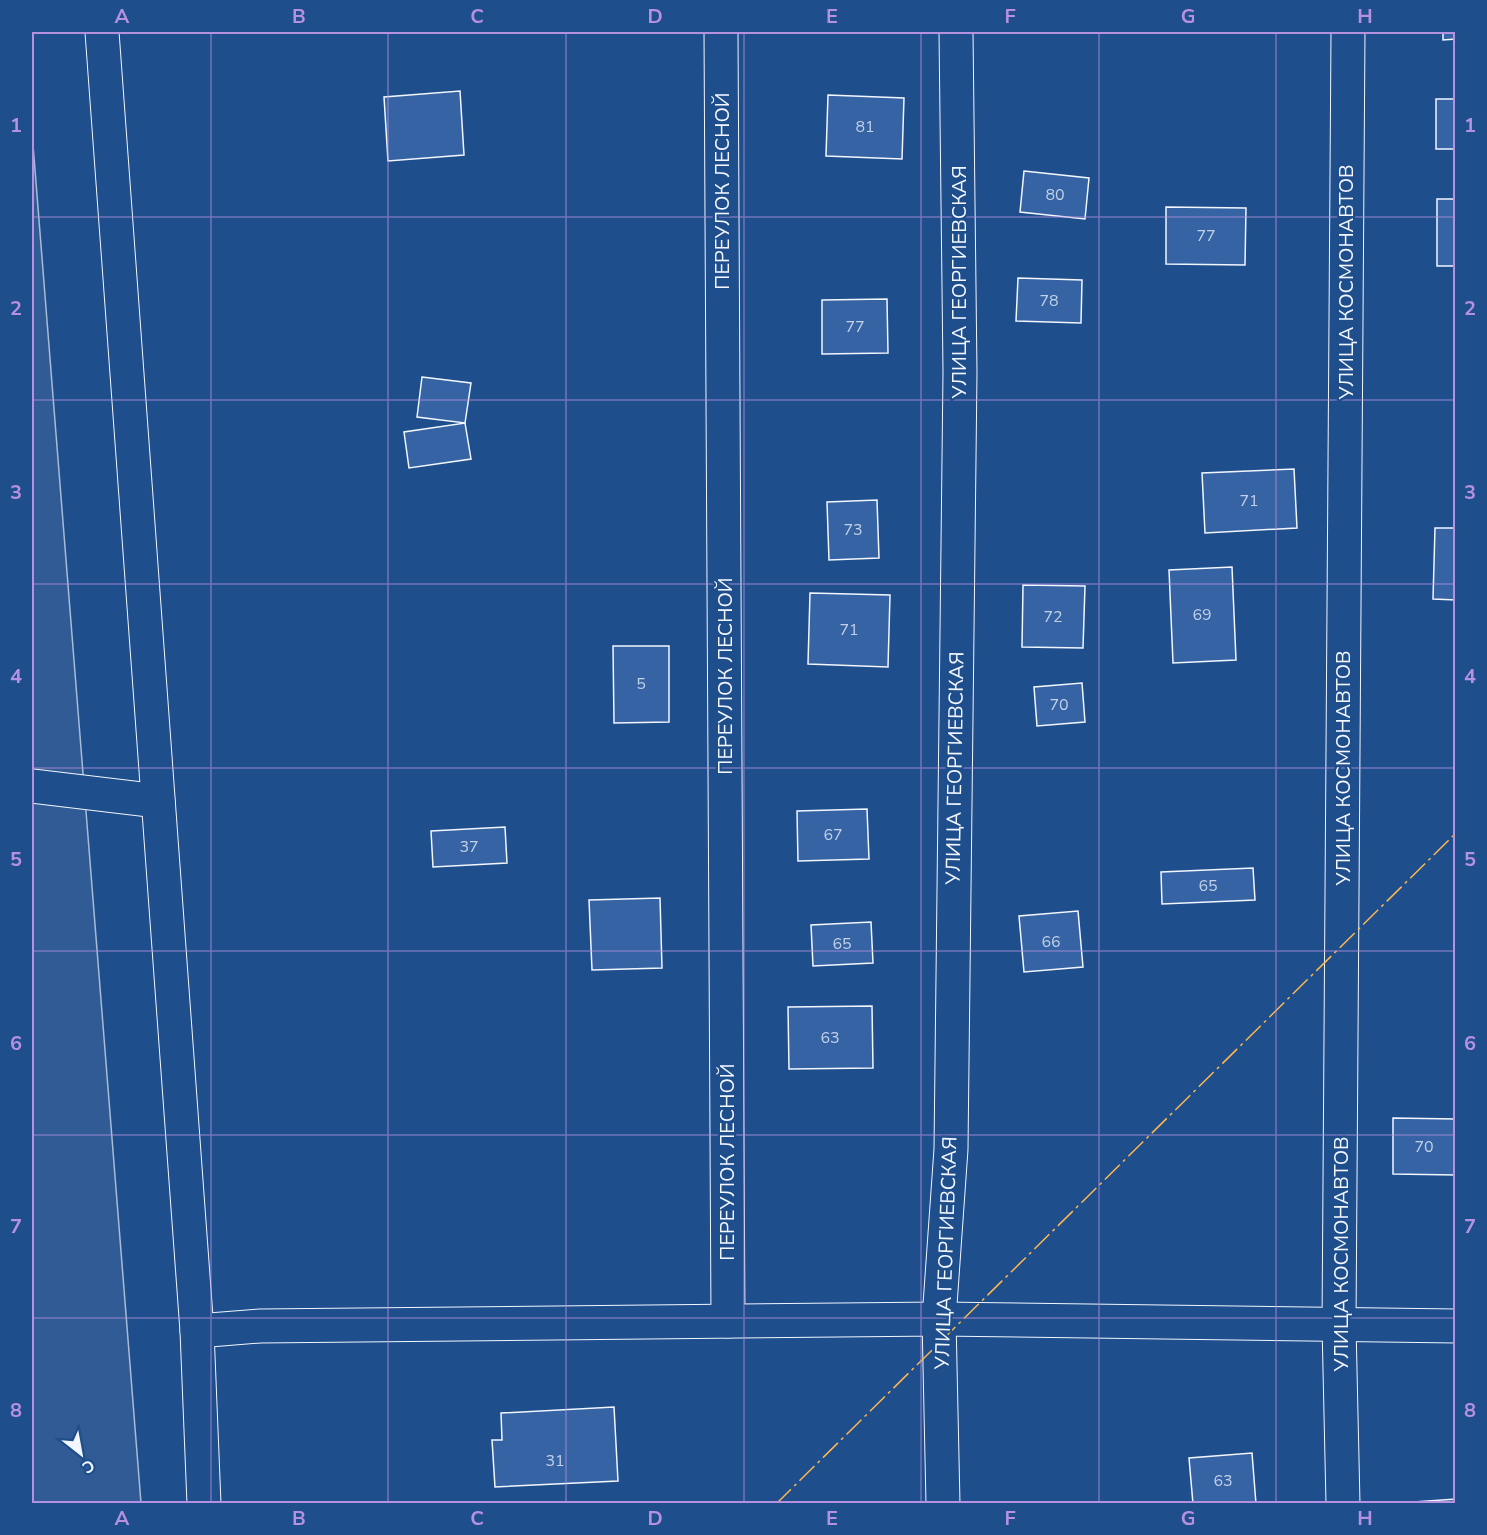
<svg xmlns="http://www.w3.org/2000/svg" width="1487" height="1535" viewBox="0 0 1487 1535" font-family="'Nunito Sans',sans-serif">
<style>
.built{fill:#305b95;stroke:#a8bbd7;stroke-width:1.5}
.building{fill:#3563a3;stroke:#f2f6ff;stroke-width:1.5}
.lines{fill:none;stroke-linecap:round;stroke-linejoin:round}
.minor-casing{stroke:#f2f6ff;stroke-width:35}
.minor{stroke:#1f4e8c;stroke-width:33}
.power{stroke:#ffb74d;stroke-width:1.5;stroke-dasharray:21 4.5 3 4.5;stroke-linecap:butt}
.grid{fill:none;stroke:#b691df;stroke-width:1.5;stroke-opacity:0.55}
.labels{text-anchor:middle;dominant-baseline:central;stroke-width:4.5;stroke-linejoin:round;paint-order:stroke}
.number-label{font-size:16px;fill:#c3d1e8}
.street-label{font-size:20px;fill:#f2f6ff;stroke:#1f4e8c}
.neatline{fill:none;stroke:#b691df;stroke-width:2}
.grid-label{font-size:20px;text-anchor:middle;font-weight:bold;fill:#b691df}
</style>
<rect width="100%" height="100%" fill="#1f4e8c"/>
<polygon class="built" points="32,132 141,1503 32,1503"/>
<g class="building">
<polygon points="1443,32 1456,32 1456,39 1443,40"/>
<polygon points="460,91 464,155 388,161 384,97"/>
<polygon points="828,95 904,98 902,159 826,156"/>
<rect x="1436" y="99" width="20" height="50"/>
<polygon points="1024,171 1089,178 1085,219 1020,212"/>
<rect x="1437" y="199" width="19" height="67"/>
<polygon points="1166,207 1246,208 1245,265 1166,264"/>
<polygon points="1018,278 1082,280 1081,323 1016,321"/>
<polygon points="887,299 888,353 822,354 822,300"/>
<polygon points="422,377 471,383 465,423 417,417"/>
<polygon points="465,423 471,459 409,468 404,432"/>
<polygon points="1294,469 1297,528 1205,533 1202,473"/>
<polygon points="877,500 879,558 829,560 827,502"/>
<polygon points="1435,528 1456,528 1456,600 1433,599"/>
<polygon points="1232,567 1236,660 1173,663 1169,570"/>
<polygon points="1023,585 1085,586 1083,648 1022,647"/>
<polygon points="810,593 890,595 888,667 808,664"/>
<polygon points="613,646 669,646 669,722 614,723"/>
<polygon points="1082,683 1085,722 1037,726 1034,687"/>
<polygon points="867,809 869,859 798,861 797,811"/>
<polygon points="505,827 507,863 433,867 431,831"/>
<polygon points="1253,868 1255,900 1162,904 1161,872"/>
<polygon points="660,898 662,968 592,970 589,900"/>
<polygon points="1078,911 1083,967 1024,972 1019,916"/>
<polygon points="871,922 873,963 813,966 811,925"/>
<polygon points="872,1006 873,1068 789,1069 788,1007"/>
<polygon points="1393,1118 1456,1119 1456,1175 1393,1174"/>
<polygon points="614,1407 618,1481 495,1487 492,1440 502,1440 501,1413"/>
<polygon points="1252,1453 1256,1504 1193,1504 1189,1458"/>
<polygon points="1456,1499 1456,1504 1414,1504 1414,1502"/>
</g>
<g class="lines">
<g class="minor-casing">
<g id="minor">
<polyline points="102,32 197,1331 204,1504"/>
<polyline points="721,32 728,1321"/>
<polyline points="32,786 158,801"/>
<polyline points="197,1331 260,1326 939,1319 1456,1326"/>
<polyline points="943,1504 939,1319 951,1149 960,372 956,32"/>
<polyline points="1343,1504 1339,1325 1348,32"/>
</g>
</g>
<use href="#minor" class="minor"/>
<polyline class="power" points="776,1504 1456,833"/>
</g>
<path class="grid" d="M211 32V1504M388 32V1504M566 32V1504M744 32V1504M921 32V1504M1099 32V1504M1276 32V1504M32 217H1456M32 400H1456M32 584H1456M32 768H1456M32 951H1456M32 1135H1456M32 1318H1456"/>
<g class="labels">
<g class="number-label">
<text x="865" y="127">81</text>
<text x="1055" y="195">80</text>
<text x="1206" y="236">77</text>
<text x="1049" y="301">78</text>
<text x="855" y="327">77</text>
<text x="1249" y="501">71</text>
<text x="853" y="530">73</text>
<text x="1202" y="615">69</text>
<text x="1053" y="617">72</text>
<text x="849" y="630">71</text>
<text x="641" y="684">5</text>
<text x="1059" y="705">70</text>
<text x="833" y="835">67</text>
<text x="469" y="847">37</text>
<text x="1208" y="886">65</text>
<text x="1051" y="942">66</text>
<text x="842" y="944">65</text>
<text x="830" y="1038">63</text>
<text x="1424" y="1147">70</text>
<text x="555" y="1461">31</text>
<text x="1223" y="1481">63</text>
</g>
<g class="street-label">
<text transform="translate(722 191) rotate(-90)">ПЕРЕУЛОК ЛЕСНОЙ</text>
<text transform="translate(959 282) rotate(-90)">УЛИЦА ГЕОРГИЕВСКАЯ</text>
<text transform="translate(1346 282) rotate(-90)">УЛИЦА КОСМОНАВТОВ</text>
<text transform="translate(725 676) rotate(-90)">ПЕРЕУЛОК ЛЕСНОЙ</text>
<text transform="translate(955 768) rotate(-89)">УЛИЦА ГЕОРГИЕВСКАЯ</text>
<text transform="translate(1343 768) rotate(-90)">УЛИЦА КОСМОНАВТОВ</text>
<text transform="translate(727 1162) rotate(-90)">ПЕРЕУЛОК ЛЕСНОЙ</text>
<text transform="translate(946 1253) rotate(-88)">УЛИЦА ГЕОРГИЕВСКАЯ</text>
<text transform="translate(1341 1254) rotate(-90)">УЛИЦА КОСМОНАВТОВ</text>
</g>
</g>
<rect width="1487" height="1535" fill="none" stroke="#1f4e8c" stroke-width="66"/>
<g transform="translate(81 1454) rotate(149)" stroke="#1f4e8c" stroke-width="4.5" paint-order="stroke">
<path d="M0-4.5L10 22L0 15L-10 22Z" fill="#f2f6ff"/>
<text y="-9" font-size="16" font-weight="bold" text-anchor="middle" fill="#f2f6ff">С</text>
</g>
<rect x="33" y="33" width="1421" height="1469" class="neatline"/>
<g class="grid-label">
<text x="122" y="23">A</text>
<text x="299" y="23">B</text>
<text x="477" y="23">C</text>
<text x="655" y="23">D</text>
<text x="832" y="23">E</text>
<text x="1010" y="23">F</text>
<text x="1188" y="23">G</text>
<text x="1365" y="23">H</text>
<text x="16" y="132">1</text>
<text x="1470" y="132">1</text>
<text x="16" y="315">2</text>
<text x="1470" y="315">2</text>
<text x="16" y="499">3</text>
<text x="1470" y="499">3</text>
<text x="16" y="683">4</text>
<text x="1470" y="683">4</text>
<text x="16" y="866">5</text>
<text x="1470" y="866">5</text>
<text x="16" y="1050">6</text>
<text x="1470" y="1050">6</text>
<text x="16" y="1233">7</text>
<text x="1470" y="1233">7</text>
<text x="16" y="1417">8</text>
<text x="1470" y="1417">8</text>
<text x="122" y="1525">A</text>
<text x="299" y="1525">B</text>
<text x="477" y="1525">C</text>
<text x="655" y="1525">D</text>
<text x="832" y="1525">E</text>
<text x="1010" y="1525">F</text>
<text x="1188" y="1525">G</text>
<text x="1365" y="1525">H</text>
</g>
</svg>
